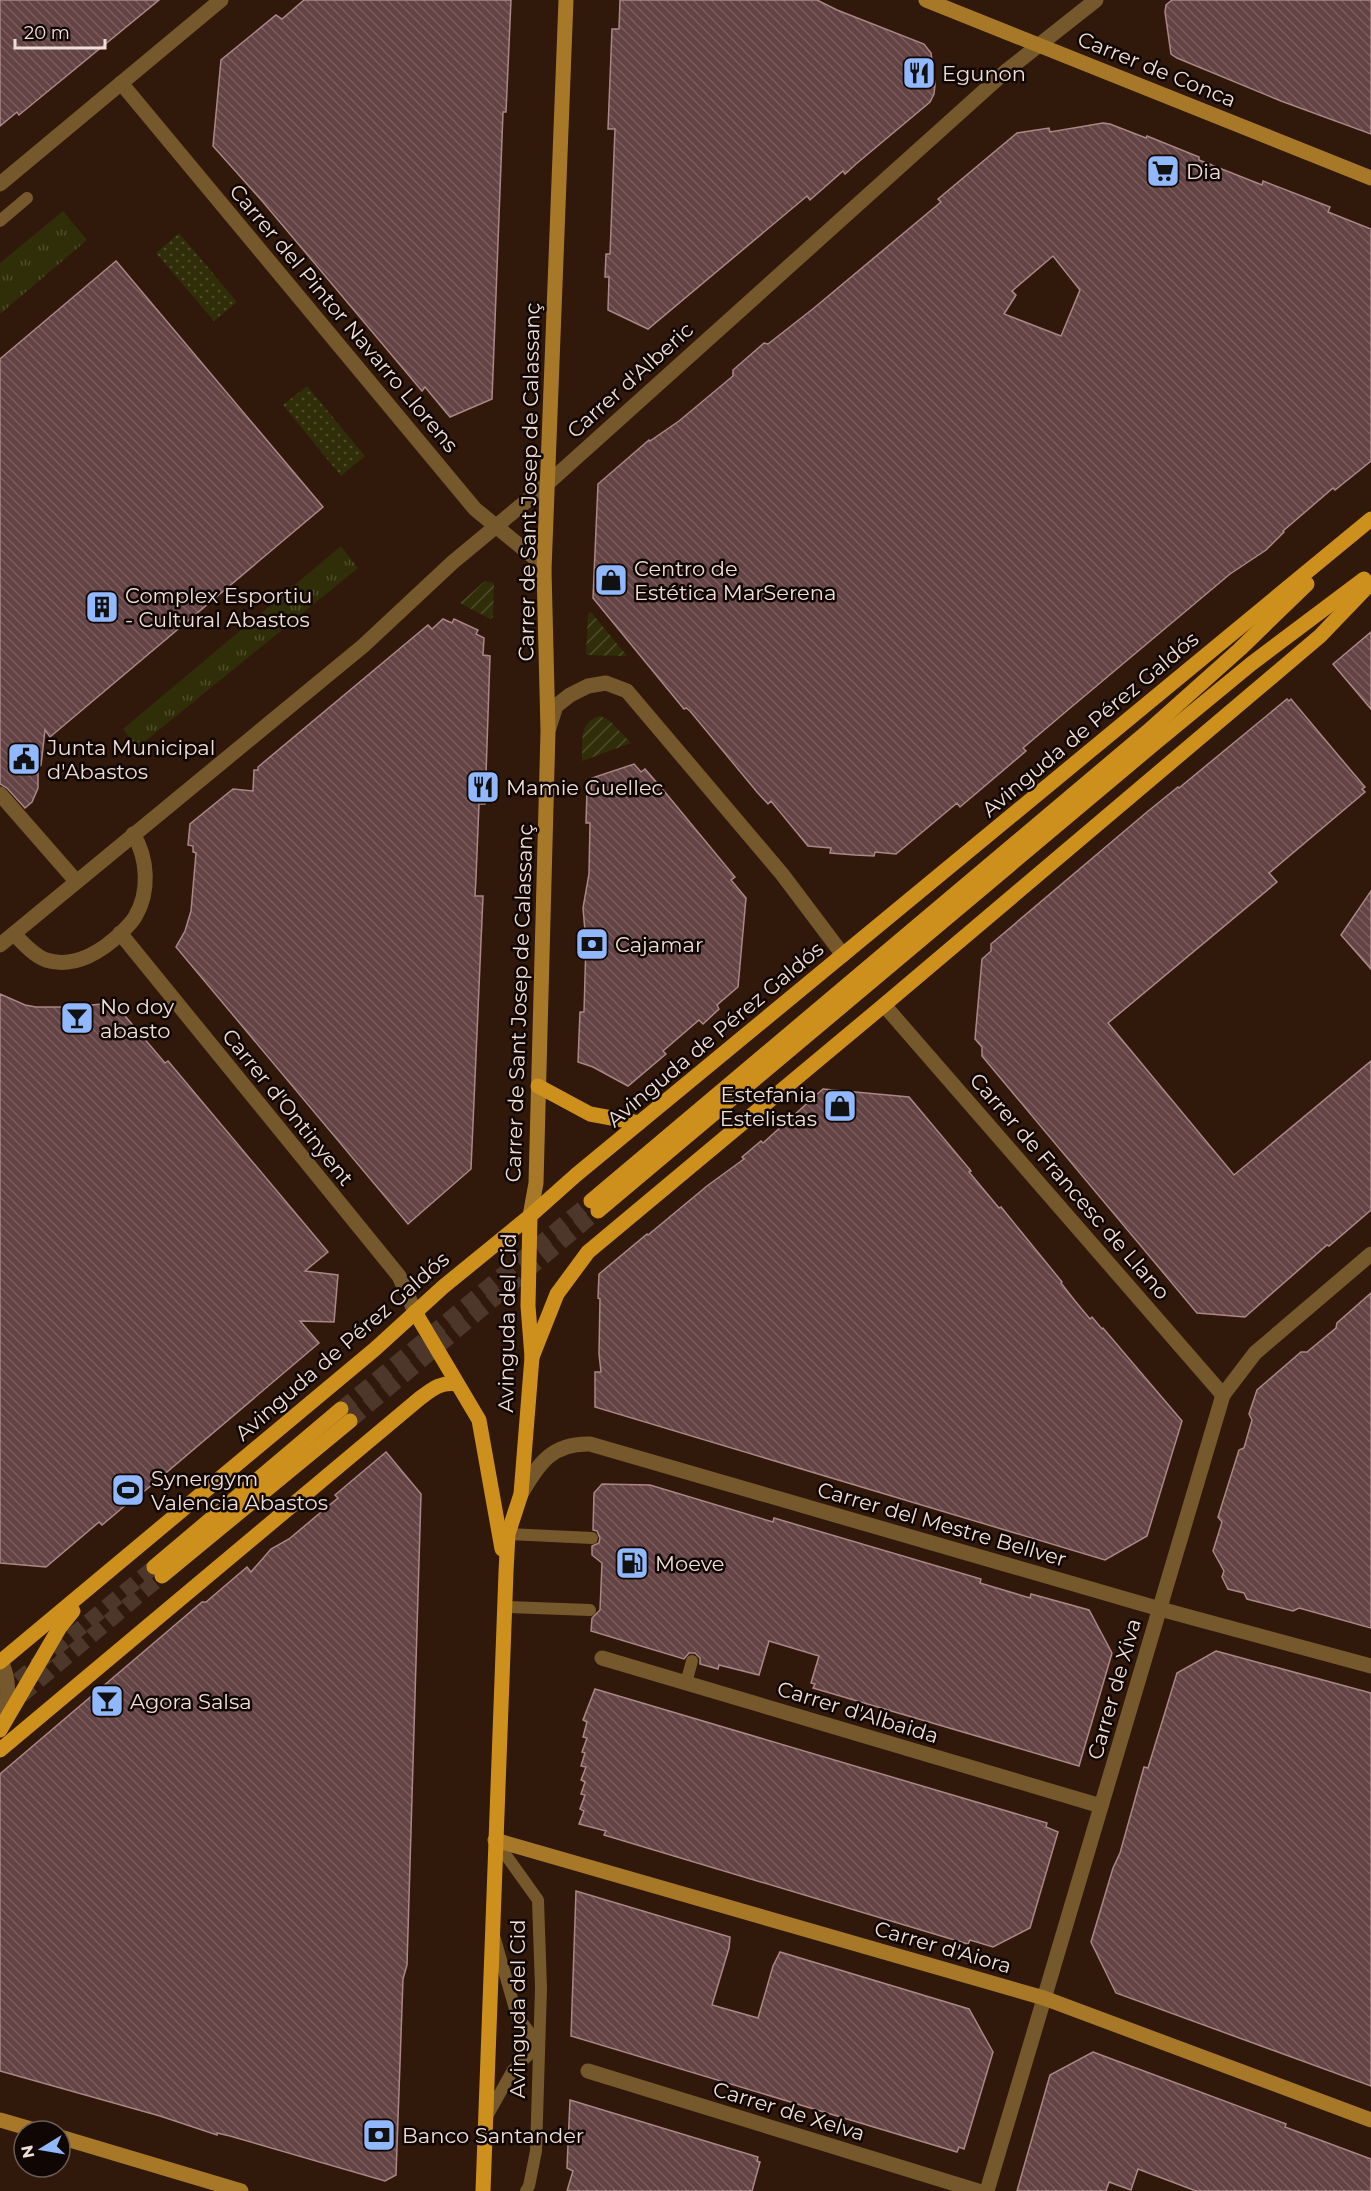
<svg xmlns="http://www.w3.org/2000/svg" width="1371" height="2191" viewBox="0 0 1371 2191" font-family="Montserrat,sans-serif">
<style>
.grass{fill:url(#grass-dots)}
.park{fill:url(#park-tufts)}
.garden{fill:url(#garden-furrows)}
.building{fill:url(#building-back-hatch);stroke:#ab8787;stroke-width:1.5;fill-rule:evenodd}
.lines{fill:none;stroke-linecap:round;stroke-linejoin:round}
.primary-tunnel{stroke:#4d362a;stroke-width:15;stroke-dasharray:15 8;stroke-linecap:butt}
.lane{stroke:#75582b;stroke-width:12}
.street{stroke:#75582b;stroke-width:15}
.secondary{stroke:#a67827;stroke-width:15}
.primary{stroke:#cd901d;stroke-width:15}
.labels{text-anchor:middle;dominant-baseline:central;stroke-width:5;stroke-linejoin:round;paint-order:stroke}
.street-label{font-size:21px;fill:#f0dfd7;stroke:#100603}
.poi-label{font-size:21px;fill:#f0dfd7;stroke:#100603;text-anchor:start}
</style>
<defs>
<pattern id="grass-dots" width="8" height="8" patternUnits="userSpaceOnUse" patternTransform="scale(1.5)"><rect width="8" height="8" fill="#302e08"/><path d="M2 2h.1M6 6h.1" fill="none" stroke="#4e4c2b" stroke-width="1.8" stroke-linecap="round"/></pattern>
<pattern id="park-tufts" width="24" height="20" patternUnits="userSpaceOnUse" patternTransform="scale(1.5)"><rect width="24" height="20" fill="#302e08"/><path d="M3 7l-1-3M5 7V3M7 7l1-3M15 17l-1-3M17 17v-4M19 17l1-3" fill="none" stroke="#4e4c2b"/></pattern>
<pattern id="garden-furrows" width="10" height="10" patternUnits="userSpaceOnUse" patternTransform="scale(1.5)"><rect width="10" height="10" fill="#302e08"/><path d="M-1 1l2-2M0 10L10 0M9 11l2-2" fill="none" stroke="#4e4c2b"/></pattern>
<pattern id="building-back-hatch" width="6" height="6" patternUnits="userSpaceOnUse" patternTransform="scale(1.5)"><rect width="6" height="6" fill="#634344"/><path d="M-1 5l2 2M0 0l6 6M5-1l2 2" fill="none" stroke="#7a5e5e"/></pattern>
</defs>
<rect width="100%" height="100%" fill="#30180b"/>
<g class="grass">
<polygon points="179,233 237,302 214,321 156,253"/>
<polygon points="307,386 365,456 341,476 283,405"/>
</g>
<g class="park">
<polygon points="63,211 87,240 0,314 0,263"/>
<polygon points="341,546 358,568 137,748 123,729"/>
</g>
<g class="garden">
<polygon points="485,581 494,583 493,617 490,619 460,603"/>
<polygon points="591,612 627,656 586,655 588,614"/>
<path d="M600 716 609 720 631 743 582 761C583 743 578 722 600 716Z"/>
</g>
<g class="building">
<polygon points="0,0 159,0 19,115 17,112 0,126"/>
<polygon points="304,0 511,0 506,112 503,112 502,138 492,399 450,417 425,387 422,391 263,202 213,146 221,60 276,15 282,19"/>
<polygon points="620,0 817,0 837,10 924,44 931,53 935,85 934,94 930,102 856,164 845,174 843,171 810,200 807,196 648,329 608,310 609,277 605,277 606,254 610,254 615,129 608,129 612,29 619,29"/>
<polygon points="1172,0 1371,0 1371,134 1281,101 1177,58 1171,54 1165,12 1166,5"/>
<path d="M1103 123 1110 124 1146 138 1147 136 1199 157V160L1262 185 1263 181 1330 207 1328 212 1371 229V461L1335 490 1333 488 1283 531 1284 532 1266 550 1230 574 1069 709 1023 748 1026 751 960 807 957 803 896 854 875 852 874 856 855 855 830 853 831 848 808 846 771 801 768 804 757 792 690 711 686 708 684 709 593 598 598 484 649 440 650 441 679 421 733 376V370L764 343 768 344 814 308 941 202 938 199 1017 133 1049 128 1050 132ZM1053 256 1080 290 1061 336 1004 314 1016 295 1012 291Z"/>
<polygon points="116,261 323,507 50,737 45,730 41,765 38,768 38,788 32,802 25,808 7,788 0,784 0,359"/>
<polygon points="443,619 452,623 454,619 478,630 476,634 484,638 483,655 490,656 485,804 479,804 476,878 475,896 483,896 471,1169 408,1224 176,947 185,931 191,911 196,853 193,852 193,846 188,845 190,824 233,789 253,791 254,770 258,770 258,767 428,625 432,629"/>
<polygon points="1371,632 1371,709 1333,664"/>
<polygon points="1287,699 1289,701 1291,699 1337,754 1365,787 1362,789 1365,792 1269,873 1277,882 1108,1023 1234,1175 1371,1061 1371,1210 1329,1246 1327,1245 1245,1317 1197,1313 982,1056 982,1047 975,1039 982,959 991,951 991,944 1147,812 1178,787 1179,788"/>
<polygon points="634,764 641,772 645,769 664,791 735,877 731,880 746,898 738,987 717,1005 719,1009 703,1024 699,1020 663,1051 666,1054 628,1086 593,1067 578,1062 580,1012 584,1012 586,942 583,908 589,874 590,823 586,823 587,791 591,791 592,778"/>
<polygon points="1371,891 1371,969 1341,935"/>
<polygon points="0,994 25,1005 36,1007 69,1007 114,1003 165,1063 168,1061 328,1252 305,1271 338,1275 334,1322 300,1321 319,1343 128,1505 127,1504 102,1525 99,1522 46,1567 0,1563"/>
<polygon points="823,1089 909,1097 971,1171 969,1172 999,1208 1001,1207 1062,1282 1061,1283 1075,1301 1090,1319 1092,1317 1102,1329 1103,1328 1182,1421 1147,1536 1105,1560 595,1407 595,1372 601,1372 599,1354 600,1299 598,1298 599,1274 647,1234 648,1235 707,1186 744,1159 742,1157 761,1141 763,1143"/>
<polygon points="1371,1293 1371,1628 1299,1608 1293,1611 1247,1599 1244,1593 1228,1589 1222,1577 1224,1571 1213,1551 1222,1522 1218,1517 1239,1450 1244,1448 1252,1420 1249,1414 1257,1390 1301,1352 1307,1352 1336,1328 1337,1323"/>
<polygon points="386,1452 421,1494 407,1965 403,1979 396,2175 385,2181 230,2136 217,2133 217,2135 160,2116 0,2071 0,1774 202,1602 206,1602 247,1567 251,1572 271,1549 289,1539 338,1498 335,1495"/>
<polygon points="602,1484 650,1485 773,1522 774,1518 981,1579 980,1583 1030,1598 1031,1594 1089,1610 1112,1653 1079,1766 813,1688 815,1684 811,1683 819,1656 769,1641 759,1675 719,1665 718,1669 700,1664 700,1658 695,1653 689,1653 684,1659 591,1631 592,1618 600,1610 602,1563 592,1555 592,1546 599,1543 600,1538 597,1531 593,1530 594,1493"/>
<polygon points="1216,1651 1371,1693 1371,2086 1116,1993 1091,1942 1113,1868 1120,1853 1144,1767 1148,1768 1177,1673"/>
<polygon points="595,1689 1047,1823 1046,1827 1058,1832 1030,1928 993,1947 970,1940 968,1944 604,1835 606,1831 579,1824 584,1811 580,1809 585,1795 581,1794 585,1782 581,1780 586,1767 581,1766 585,1753 582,1752 587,1738 583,1737 587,1722 583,1720"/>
<polygon points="576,1891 730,1937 729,1948 712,2005 758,2018 773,1966 780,1952 969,2009 993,2052 964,2149 959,2147 957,2152 571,2036"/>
<polygon points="1093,2052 1286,2124 1285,2127 1371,2159 1371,2191 1196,2191 1138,2169 1131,2190 1109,2182 1106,2191 1017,2191 1050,2075"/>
<polygon points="570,2100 758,2157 757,2161 760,2162 752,2191 567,2191 573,2171 567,2168"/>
</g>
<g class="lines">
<g class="primary-tunnel">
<polyline points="341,1409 591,1201"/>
<polyline points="350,1421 598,1211"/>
<polyline points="0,1695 154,1567"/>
<polyline points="21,1696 162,1576"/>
</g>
<g class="lane">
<polyline points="0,221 27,198"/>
<polyline points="508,1534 592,1538"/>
<polyline points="505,1607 590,1610"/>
<polyline points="686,1683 692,1661"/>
<polyline points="495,1840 538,1900 541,1988 536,2151 529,2186 526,2191"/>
<polyline points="486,2118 513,2070 539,2045 517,2016 495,1939"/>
</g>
<g class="street">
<polyline points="121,83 475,509 537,560 544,570"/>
<polyline points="0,184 221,0"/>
<polyline points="549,728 556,706 570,695 588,686 606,683 627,691 782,874 843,955"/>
<polyline points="0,794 76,881"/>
<polyline points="120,933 399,1276 415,1312"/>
<path d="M14 934C23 943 33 955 46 960 75 969 103 951 123 931 127 927 132 922 135 917 150 892 148 858 133 834"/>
<polyline points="0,945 363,646 453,562 547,484 1005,72 1096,0"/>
<polyline points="884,1005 1223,1395"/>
<path d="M521 1494C539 1463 552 1443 590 1444L1160 1609 1371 1666"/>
<polyline points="602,1658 1101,1806"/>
<path d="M0 1660C11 1679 9 1703 1 1723"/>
<polyline points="588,2071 978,2191"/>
<polyline points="987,2191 1223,1395 1255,1353 1371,1254"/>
</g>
<g class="secondary">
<polyline points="926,0 1371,178"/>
<polyline points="530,1216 536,1183 548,731 544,570 566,0"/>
<polyline points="495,1840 1044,1998 1371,2120"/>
<polyline points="0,2120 38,2131"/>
<polyline points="60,2137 241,2191"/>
</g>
<g class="primary">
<polyline points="538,1086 590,1114 639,1123"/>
<polyline points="591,1201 1147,732 1240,649 1307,584"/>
<polyline points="598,1211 1155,743 1251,664 1364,579"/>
<polyline points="415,1312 479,1420 502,1549"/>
<polyline points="532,1357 557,1294 588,1252 884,1005 1320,636 1371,583"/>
<polyline points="154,1567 341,1409"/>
<polyline points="162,1576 350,1421"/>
<polyline points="0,1662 375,1349 443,1287 530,1216 576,1175 1371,519"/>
<polyline points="0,1730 60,1627 73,1611"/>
<path d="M0 1750 419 1399C431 1390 441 1381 457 1384"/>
<polyline points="483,2191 506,1572 508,1534 521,1494 532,1357 528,1306 530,1216"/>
</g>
</g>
<defs>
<g id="restaurant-square" transform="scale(1.725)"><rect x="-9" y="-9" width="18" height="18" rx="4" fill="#91b8fd" stroke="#100603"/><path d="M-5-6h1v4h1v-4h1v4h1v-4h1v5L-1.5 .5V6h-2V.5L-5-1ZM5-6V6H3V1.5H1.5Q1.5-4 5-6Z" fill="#111"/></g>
<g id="supermarket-square" transform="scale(1.725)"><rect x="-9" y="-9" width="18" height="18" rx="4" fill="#91b8fd" stroke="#100603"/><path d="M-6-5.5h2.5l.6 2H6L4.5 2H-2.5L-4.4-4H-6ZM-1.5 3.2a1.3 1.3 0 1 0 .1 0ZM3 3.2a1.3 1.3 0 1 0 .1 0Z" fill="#111"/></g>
<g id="shop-square" transform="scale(1.725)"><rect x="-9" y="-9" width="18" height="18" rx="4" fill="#91b8fd" stroke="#100603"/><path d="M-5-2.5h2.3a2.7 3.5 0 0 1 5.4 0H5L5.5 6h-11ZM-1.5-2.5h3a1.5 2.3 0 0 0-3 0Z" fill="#111"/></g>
<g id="building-square" transform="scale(1.725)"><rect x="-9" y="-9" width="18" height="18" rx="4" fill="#91b8fd" stroke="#100603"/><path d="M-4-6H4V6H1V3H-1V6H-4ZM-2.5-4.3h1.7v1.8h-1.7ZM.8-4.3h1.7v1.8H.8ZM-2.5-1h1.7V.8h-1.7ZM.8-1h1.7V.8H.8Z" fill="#111"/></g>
<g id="civic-square" transform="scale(1.725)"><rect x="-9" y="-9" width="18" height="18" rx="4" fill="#91b8fd" stroke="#100603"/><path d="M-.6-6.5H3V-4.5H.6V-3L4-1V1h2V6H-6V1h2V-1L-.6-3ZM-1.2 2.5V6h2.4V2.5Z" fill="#111"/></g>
<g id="bank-square" transform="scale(1.725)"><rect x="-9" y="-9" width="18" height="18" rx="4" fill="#91b8fd" stroke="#100603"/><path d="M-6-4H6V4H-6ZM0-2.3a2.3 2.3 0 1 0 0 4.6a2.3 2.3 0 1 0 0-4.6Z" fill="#111"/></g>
<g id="bar-square" transform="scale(1.725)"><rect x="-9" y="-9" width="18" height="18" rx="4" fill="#91b8fd" stroke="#100603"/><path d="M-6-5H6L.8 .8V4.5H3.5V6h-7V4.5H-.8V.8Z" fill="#111"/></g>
<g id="stadium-square" transform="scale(1.725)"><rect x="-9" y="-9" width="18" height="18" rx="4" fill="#91b8fd" stroke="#100603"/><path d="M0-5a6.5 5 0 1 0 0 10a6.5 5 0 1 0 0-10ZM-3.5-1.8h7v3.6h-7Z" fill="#111"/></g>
<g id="fuel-square" transform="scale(1.725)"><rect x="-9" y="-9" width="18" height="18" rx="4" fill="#91b8fd" stroke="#100603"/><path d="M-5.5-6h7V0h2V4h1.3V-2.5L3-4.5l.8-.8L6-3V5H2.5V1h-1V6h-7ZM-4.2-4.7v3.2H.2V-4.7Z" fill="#111"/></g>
</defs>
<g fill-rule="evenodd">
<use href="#restaurant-square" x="919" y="73"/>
<use href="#supermarket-square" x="1163" y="171"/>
<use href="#shop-square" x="611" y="580"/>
<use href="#building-square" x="102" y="607"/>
<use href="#civic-square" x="24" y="759"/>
<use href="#restaurant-square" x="483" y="787"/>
<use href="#bank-square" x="592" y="944"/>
<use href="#bar-square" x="77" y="1018"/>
<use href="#shop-square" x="840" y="1106"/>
<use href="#stadium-square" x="128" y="1490"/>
<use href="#fuel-square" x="632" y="1563"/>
<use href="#bar-square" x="107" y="1701"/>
<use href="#bank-square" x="379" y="2135"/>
</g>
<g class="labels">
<g class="street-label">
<text transform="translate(1157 69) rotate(22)">Carrer de Conca</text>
<text transform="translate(344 318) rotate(50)">Carrer del Pintor Navarro Llorens</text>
<text transform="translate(630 380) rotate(-42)">Carrer d'Alberic</text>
<text transform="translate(529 482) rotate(-89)">Carrer de Sant Josep de Calassanç</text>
<text transform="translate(1090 724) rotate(-40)">Avinguda de Pérez Galdós</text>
<text transform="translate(519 1003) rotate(-88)">Carrer de Sant Josep de Calassanç</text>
<text transform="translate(715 1034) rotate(-40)">Avinguda de Pérez Galdós</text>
<text transform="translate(288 1107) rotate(51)">Carrer d'Ontinyent</text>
<text transform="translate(1070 1186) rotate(49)">Carrer de Francesc de Llano</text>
<text transform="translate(507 1323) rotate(-89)">Avinguda del Cid</text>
<text transform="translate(342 1346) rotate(-41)">Avinguda de Pérez Galdós</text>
<text transform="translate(942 1524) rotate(16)">Carrer del Mestre Bellver</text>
<text transform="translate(1114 1689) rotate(-74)">Carrer de Xiva</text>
<text transform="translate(858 1712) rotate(17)">Carrer d'Albaida</text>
<text transform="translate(943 1947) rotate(16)">Carrer d'Aiora</text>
<text transform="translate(517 2009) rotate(-90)">Avinguda del Cid</text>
<text transform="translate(789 2111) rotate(17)">Carrer de Xelva</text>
</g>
<g class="poi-label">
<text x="942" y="73">Egunon</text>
<text x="1186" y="171">Dia</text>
<text x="634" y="568">Centro de<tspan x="634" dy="24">Estética MarSerena</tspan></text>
<text x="125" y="595">Complex Esportiu<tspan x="125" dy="24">- Cultural Abastos</tspan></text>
<text x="47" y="747">Junta Municipal<tspan x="47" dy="24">d'Abastos</tspan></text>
<text x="506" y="787">Mamie Guellec</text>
<text x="615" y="944">Cajamar</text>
<text x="100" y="1006">No doy<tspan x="100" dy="24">abasto</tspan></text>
<text x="817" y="1094" text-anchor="end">Estefania<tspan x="817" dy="24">Estelistas</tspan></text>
<text x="151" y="1478">Synergym<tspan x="151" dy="24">Valencia Abastos</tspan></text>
<text x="655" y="1563">Moeve</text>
<text x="130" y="1701">Agora Salsa</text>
<text x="402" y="2135">Banco Santander</text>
</g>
</g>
<g transform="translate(42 2149) rotate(259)"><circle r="28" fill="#100603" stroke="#6a5d58" stroke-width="1.5"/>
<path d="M0-4.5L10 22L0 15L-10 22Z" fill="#91b8fd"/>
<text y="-9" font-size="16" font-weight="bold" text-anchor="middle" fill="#f0dfd7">N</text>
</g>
<path d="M15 39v9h90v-9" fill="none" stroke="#f0dfd7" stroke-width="3"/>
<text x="24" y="39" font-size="18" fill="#f0dfd7" stroke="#100603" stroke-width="4.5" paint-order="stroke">20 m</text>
</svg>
